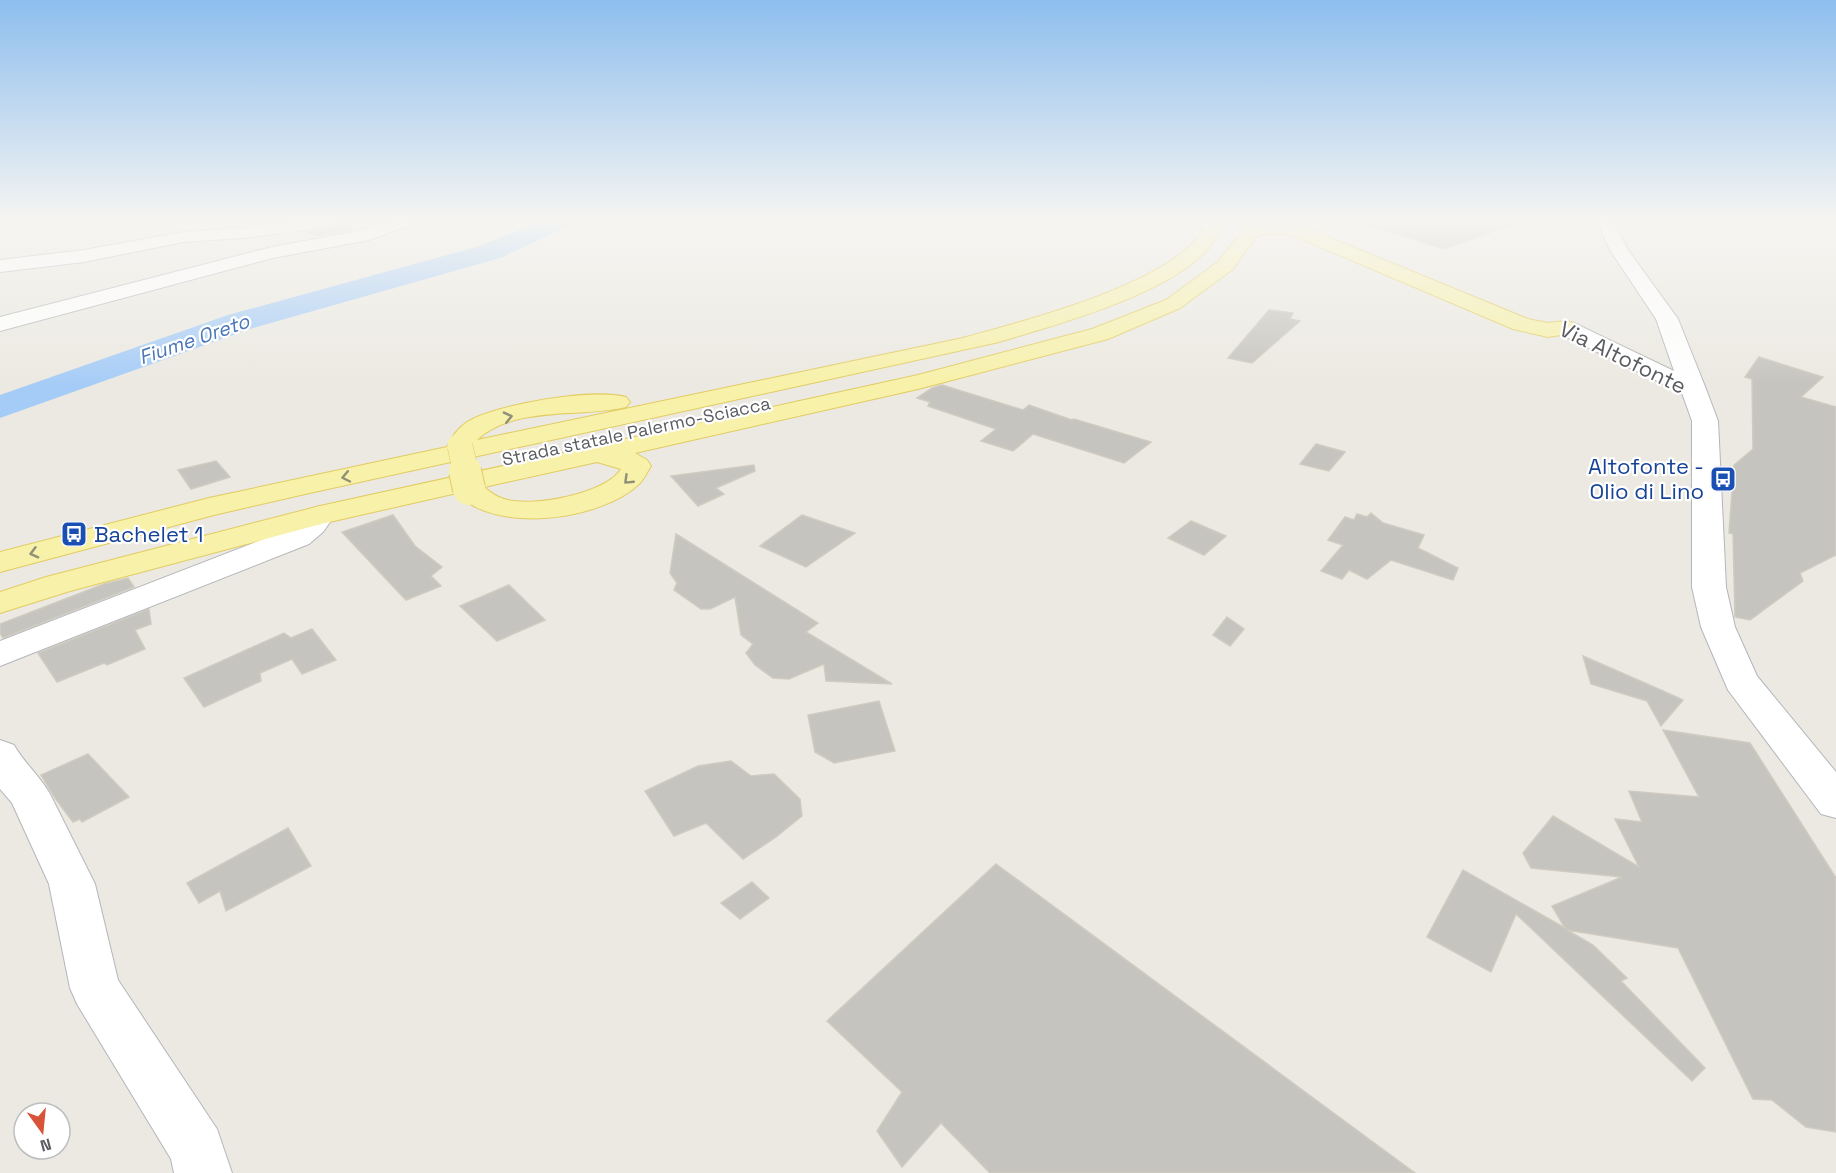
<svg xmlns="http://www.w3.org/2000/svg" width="1836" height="1173" viewBox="0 0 1836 1173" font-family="'Space Grotesk',sans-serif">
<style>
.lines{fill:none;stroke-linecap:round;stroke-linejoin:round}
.river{fill:#a5ccf7;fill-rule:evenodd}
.building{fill:#c6c4be;stroke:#cfcbc0;stroke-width:1.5}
.minor-casing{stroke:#b3b6ba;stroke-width:2}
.major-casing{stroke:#e3cb61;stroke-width:2}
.minor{fill:#fff;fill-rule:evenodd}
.major{fill:#f7f1a9;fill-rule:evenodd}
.major-bridge-far1-casing{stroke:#e3cb61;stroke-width:26;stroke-linecap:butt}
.major-bridge-casing{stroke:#e3cb61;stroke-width:34;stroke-linecap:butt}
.major-bridge-far1{stroke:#f7f1a9;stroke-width:25}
.major-bridge{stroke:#f7f1a9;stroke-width:32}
.oneway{stroke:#90907a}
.labels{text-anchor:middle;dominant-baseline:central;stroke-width:4.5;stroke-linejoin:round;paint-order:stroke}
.far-street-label{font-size:18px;fill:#595c60;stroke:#fff}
.far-water-label{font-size:20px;font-style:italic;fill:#4b76b7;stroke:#fff}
.street-label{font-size:22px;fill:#595c60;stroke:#fff}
.transit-label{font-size:22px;fill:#164399;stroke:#fff;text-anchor:end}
</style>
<rect width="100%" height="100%" fill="#ebe9e1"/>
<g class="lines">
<polygon class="river" points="540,221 573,221 569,226 500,258 250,329 0,418 0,395 228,315 480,246"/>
</g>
<g class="building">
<polygon points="345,221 349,221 351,230 317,236 307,232 340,227"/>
<polygon points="1368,221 1516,221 1517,223 1444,249 1367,225"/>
<polygon points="1269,310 1293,313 1290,319 1300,321 1252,363 1228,358"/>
<polygon points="1759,357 1823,377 1801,397 1836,407 1836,555 1800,573 1803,581 1750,620 1735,617 1733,534 1729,533 1734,465 1753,449 1752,379 1745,377"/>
<polygon points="942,385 1023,410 1029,405 1072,420 1074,419 1151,442 1124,463 1033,434 1013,451 981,441 996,429 928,406 930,402 917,398 932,388"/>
<polygon points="1316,444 1345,452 1329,471 1300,464"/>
<polygon points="216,461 230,477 191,489 178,470"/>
<polygon points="754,465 755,471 716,488 724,494 698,506 671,476"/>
<polygon points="1371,513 1383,523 1424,535 1418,548 1458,568 1453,580 1391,560 1367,579 1349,570 1342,579 1321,571 1343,545 1328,540 1345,517 1354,520 1357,514 1367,517"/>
<polygon points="393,515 415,546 442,567 431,576 441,586 406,600 342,532"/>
<polygon points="802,515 855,533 806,567 760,546"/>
<polygon points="1191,521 1226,536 1204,555 1168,538"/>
<polygon points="676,534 818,623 806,632 892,684 826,681 824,664 789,679 773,678 755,665 746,653 753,644 741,635 735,597 710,609 701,609 674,590 677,583 670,573"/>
<polygon points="128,578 134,587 3,638 0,633 0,624 104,584"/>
<polygon points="509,585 545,620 497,641 460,606"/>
<polygon points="149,609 151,624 135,630 145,649 107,665 104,663 57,682 38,653"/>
<polygon points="1227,617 1244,629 1230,646 1213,635"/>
<polygon points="312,629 336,660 302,674 292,659 260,673 261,681 204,707 184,678 284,633 291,638"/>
<polygon points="1583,656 1663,691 1683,700 1661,726 1647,701 1591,684"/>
<polygon points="879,701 895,751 834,763 815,752 808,715"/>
<polygon points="1663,730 1750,743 1836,878 1836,1132 1806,1127 1772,1100 1753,1099 1678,948 1567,930 1593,945 1627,978 1621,981 1705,1068 1692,1081 1516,914 1491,972 1427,937 1463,870 1565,928 1552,906 1622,877 1531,868 1523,853 1553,816 1639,867 1615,819 1642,822 1629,791 1699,797"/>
<polygon points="88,754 129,797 82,822 80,819 73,822 55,798 41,775"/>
<polygon points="731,761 751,776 774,774 800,799 802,816 776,837 743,859 706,823 674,836 645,791 698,766"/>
<polygon points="288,828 311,866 226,911 220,891 199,903 187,883"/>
<polygon points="996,864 1415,1173 990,1173 941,1123 902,1167 877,1131 902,1092 827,1021"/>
<polygon points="752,882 769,898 740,919 721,903"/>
</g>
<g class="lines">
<g class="minor-casing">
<g id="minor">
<polygon points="287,221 343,221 340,225 244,238 183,242 84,262 0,272 0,260 84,250 183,232 244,228"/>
<polygon points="389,221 413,221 410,225 369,240 273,258 0,331 0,317 272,247 359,231"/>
<polygon points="1597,221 1613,221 1628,250 1678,319 1706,389 1718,421 1726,587 1735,627 1757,676 1836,772 1836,818 1821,814 1728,690 1701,627 1692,587 1692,421 1682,393 1558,333 1555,328 1558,323 1566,321 1574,323 1674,371 1656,319 1610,250"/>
<path d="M320 506 331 509 335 515 323 532 309 544 0 666V641L287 530C299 522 306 509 320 506Z"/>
<path d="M0 740 14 745C24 763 40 776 50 794L95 884 118 980 217 1129 232 1173H174L171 1159 77 1004 70 988 49 884 12 803 0 789Z"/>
</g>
</g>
<g class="major-casing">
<g id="major">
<path d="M1205 221H1222C1220 227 1219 233 1216 238 1185 291 1055 325 999 342L305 494 214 515 0 572V552L209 498 447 447C451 438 458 428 467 422 497 404 592 388 626 397L630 402 626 407C581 418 514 405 477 440L963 338C1024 321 1158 287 1198 237 1201 233 1202 226 1205 221Z"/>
<path d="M1262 224H1285L1311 230 1528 319 1548 323 1566 321 1574 323 1577 328 1574 333 1548 337 1513 329 1299 238 1285 234H1264L1256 237 1232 270 1180 308 1108 339 918 389 635 453 647 460 651 466C647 472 644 480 638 485 600 520 495 535 457 493L325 523 70 591 0 613V592L46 577 320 506 918 375 1092 329 1166 300 1218 262 1244 229ZM597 462 621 469C606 494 531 508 504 499 497 497 490 492 484 487Z"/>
</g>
</g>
<use href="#minor" class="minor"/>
<use href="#major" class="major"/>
<g class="major-bridge-far1-casing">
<polyline id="major-bridge-far1" points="460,446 466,473"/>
</g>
<g class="major-bridge-casing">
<polyline id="major-bridge" points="465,471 469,489"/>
</g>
<use href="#major-bridge-far1" class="major-bridge-far1"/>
<use href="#major-bridge" class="major-bridge"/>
</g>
<defs><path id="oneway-chevron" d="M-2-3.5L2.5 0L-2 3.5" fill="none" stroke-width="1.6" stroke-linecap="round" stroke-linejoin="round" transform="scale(1.5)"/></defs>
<g class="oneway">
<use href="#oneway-chevron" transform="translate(508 417) rotate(-13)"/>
<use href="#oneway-chevron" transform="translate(346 477) rotate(168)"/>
<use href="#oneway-chevron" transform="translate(628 480) rotate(136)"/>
<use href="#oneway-chevron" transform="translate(34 553) rotate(165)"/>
</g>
<linearGradient id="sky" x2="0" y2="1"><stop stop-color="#8dbeee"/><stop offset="0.57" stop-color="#f6f5f2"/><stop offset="1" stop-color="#f6f5f2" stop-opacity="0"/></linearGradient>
<rect width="1836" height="385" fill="url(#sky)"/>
<defs>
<g id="bus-square" transform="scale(1.35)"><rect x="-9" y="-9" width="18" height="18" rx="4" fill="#1a4fb4" stroke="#fff"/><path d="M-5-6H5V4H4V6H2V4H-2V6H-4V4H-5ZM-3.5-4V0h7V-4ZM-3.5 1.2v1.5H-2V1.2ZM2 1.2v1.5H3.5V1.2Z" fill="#fff"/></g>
</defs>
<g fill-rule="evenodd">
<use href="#bus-square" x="1723" y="479"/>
<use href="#bus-square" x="74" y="534"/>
</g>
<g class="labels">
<g class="far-street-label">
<text transform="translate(636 431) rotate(-12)">Strada statale Palermo-Sciacca</text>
</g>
<g class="far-water-label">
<text transform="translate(194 339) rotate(-19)">Fiume Oreto</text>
</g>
<g class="street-label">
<text transform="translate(1623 357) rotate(26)">Via Altofonte</text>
</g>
<g class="transit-label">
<text x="1704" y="466">Altofonte -<tspan x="1704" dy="25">Olio di Lino</tspan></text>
<text x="94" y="534" text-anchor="start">Bachelet 1</text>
</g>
</g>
<g transform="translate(42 1131) rotate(165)"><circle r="28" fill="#ffffff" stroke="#bdbebf" stroke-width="1.5"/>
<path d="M0-4.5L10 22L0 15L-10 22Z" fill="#d85439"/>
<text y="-9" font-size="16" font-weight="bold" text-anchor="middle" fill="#595c60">N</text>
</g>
</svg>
